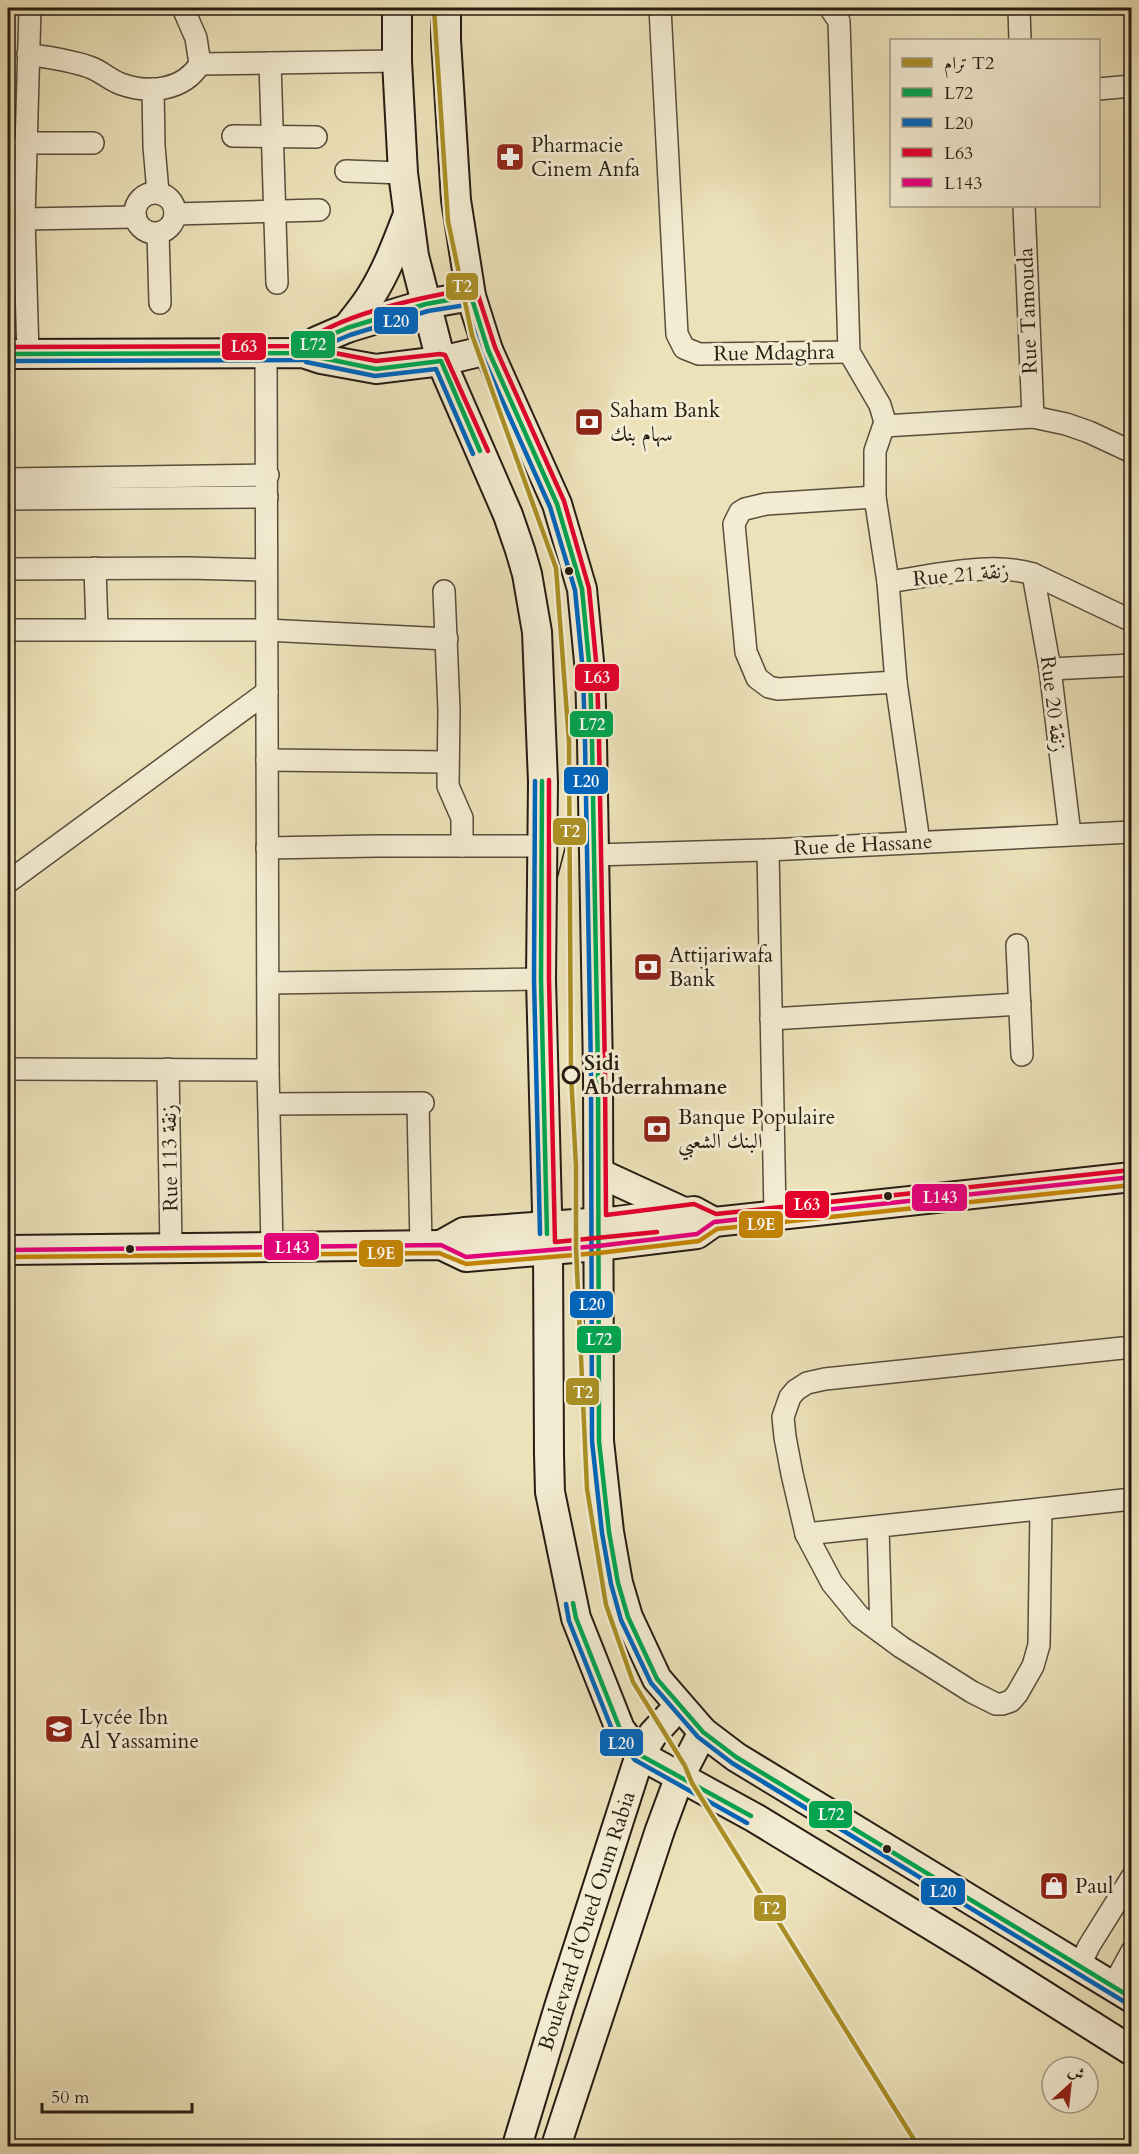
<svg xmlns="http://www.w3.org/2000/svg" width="1139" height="2154" viewBox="0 0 1139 2154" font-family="Cardo,Amiri,serif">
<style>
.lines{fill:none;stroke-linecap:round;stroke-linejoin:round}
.street-casing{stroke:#584e3c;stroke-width:24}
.secondary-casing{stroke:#271d13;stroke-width:32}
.street{stroke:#f3ecd2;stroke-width:21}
.secondary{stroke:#f3ecd2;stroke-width:28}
.tram{stroke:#271d13;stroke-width:1.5}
.bus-1-casing{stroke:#f3ecd2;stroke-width:9}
.bus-2-casing{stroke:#f3ecd2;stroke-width:9}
.bus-3-casing{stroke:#f3ecd2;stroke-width:9}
.bus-4-casing{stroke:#f3ecd2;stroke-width:9}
.bus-5-casing{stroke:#f3ecd2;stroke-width:9}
.bus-1{stroke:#00a651;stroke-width:4.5}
.bus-2{stroke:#0065bd;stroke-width:4.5}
.bus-3{stroke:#e4002b;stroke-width:4.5}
.bus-4{stroke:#e5007d;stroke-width:4.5}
.bus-5{stroke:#c38405;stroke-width:4.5}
.tram-1-casing{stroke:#f3ecd2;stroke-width:9}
.tram-1{stroke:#a98f24;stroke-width:4.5}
.bus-dot{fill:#271d13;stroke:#f3ecd2;stroke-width:2}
.stop-dot{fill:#f3ecd2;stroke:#271d13;stroke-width:3}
.labels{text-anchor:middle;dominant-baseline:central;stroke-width:6;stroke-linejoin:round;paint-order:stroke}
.poi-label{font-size:21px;fill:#271d13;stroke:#f3ecd2;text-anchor:start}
.street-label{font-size:21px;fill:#271d13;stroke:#f3ecd2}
.stop-label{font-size:21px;font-weight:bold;fill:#271d13;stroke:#f3ecd2;text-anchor:start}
.line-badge{stroke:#f3ecd2;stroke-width:2}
.badge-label{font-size:16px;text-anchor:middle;font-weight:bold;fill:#fff}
</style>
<rect width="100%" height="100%" fill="#ece1b9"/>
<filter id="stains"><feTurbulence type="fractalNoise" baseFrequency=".00333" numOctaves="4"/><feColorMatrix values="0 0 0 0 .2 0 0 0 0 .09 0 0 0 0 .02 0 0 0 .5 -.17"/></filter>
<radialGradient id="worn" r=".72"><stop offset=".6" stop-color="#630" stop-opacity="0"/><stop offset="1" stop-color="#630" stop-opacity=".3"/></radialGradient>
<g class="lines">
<g class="street-casing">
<g id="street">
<polyline points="660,8 677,334 684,348 699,354 849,352"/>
<polyline points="830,8 839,21 849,352 880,405 885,422 875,451 875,497 888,582 896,682 919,842"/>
<polyline points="1019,8 1020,40"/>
<path d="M28 54C49 58 72 60 92 68 102 72 110 80 121 84 149 94 183 91 200 64L196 38 183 8"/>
<polyline points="270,63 277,283"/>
<polyline points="200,64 397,61"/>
<polyline points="153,89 154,146 158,193"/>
<polyline points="1098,89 1132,86"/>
<polyline points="233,136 316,137"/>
<polyline points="25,143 93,143"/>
<polyline points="346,171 403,173"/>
<circle cx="155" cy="213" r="20"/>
<polyline points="1024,206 1033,417"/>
<polyline points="175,214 319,210"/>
<polyline points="24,219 135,217"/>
<polyline points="158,233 160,303"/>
<polyline points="28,354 24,219 30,8"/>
<polyline points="266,354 268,1070 272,1247"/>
<polyline points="884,426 1033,417 1066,424 1089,432 1132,452"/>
<polyline points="8,479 268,475"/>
<polyline points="875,497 766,504 745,509 740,512 734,524 746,652 757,678 769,687 778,689 896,682"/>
<polyline points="8,499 267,497"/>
<polyline points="95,568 97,629"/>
<polyline points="8,569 187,568 266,570"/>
<polyline points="1033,574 1050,669 1070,834"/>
<path d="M888 582C932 576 991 561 1033 574L1132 621"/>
<polyline points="444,591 449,710 448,786 462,818 462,846"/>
<polyline points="8,630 266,630 447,639"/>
<polyline points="1050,669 1132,665"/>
<polyline points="267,760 447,762"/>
<polyline points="267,848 376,846 542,846"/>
<polyline points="768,850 775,1215"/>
<polyline points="594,855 768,850 1132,832"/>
<polyline points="8,882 267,692"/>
<polyline points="1017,945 1022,1055"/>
<polyline points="268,983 541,979"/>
<polyline points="771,1019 1020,1004"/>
<polyline points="8,1069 268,1070"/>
<polyline points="168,1069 171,1248"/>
<polyline points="269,1104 423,1103"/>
<polyline points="418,1104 421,1245"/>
<polyline points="1041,1509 1039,1645 1033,1666 1017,1694 1011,1701 1002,1704 996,1704 972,1692 901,1647 859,1616 832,1583 806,1534 792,1474 785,1437 783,1417 790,1397 796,1390 807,1383 825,1379 1132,1347"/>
<polyline points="878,1527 881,1632"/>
<polyline points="806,1534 1132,1499"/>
<polyline points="1080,1965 1089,1946 1132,1877"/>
<polyline points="1113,1986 1132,1951"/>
</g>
</g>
<g class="secondary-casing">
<g id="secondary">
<polyline points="397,8 397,61 403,173 414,256 441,361 508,515 520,550 527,574 537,632 543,782 541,979 548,1250 549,1454 550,1492 576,1618 620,1729 640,1755 755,1818 972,1950 1132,2051"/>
<polyline points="446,8 446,40 456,200 471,296 488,350 557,504 582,589 590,672 592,741 598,1072 599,1441 609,1532 618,1583 628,1617 657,1679 703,1732 736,1757 1132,1998"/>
<path d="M347 328C355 317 365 306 372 294 387 270 397 243 407 217"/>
<polyline points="303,353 317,341 347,328 426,304 471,296"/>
<polyline points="8,354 303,353 321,359 376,369 441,361 488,350"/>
<polyline points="599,1173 686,1213"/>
<polyline points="441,1245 464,1232 617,1221 694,1211 714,1222"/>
<polyline points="8,1250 441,1245 466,1257 598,1246 697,1234 714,1222 1132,1177"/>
<polyline points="517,2146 559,2007 640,1755 653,1734 679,1706"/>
<polyline points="556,2146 660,1830 680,1776 703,1732"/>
</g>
</g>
<use href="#street" class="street"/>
<use href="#secondary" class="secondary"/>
<polyline class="tram" points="557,879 570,829"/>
<g class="bus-1-casing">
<g id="bus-1">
<polyline points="8,354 303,353 317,341 347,328 426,304 471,296 488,350 557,504 582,589 590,672 592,741 598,1072 599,1441 609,1532 618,1583 628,1617 657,1679 703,1732 736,1757 1132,1998"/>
<polyline points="308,355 376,369 441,361 480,451"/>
<polyline points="542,781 541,979 547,1234"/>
<polyline points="573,1603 576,1618 620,1729 640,1755 751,1816"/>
</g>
</g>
<g class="bus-2-casing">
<g id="bus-2">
<polyline points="8,361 304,360 321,347 350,335 428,311 466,305 481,353 550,507 575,590 583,672 585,741 591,1072 592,1441 602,1533 611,1584 621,1620 651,1683 698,1737 732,1763 1128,2004"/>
<polyline points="306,362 375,376 436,369 473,454"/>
<polyline points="535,781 534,979 540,1234"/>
<polyline points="566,1604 569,1621 613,1732 635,1760 747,1823"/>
</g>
</g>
<g class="bus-3-casing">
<g id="bus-3">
<path d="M8 347 300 346C337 314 423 297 470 289L477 292 495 347 564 501 589 588 597 671 599 741 605 1072 606 1215 694 1204 716 1214 1131 1170"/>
<polyline points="309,348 376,361 440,354 445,355 488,451"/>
<polyline points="549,780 549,979 555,1242 657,1232"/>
</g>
</g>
<g class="bus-4-casing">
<polyline id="bus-4" points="8,1250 441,1245 466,1257 598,1246 697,1234 714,1222 1132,1177"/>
</g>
<g class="bus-5-casing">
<polyline id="bus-5" points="8,1257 439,1253 466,1264 599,1253 699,1241 717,1229 1132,1185"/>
</g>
<use href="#bus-1" class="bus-1"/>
<use href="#bus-2" class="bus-2"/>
<use href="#bus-3" class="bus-3"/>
<use href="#bus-4" class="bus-4"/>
<use href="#bus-5" class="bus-5"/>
<g class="tram-1-casing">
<polyline id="tram-1" points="434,8 448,221 472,335 556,568 569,742 571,1075 576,1166 576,1248 587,1489 606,1605 633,1682 685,1766 692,1783 918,2146"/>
</g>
<use href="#tram-1" class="tram-1"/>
</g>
<defs>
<g id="pharmacy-square" transform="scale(1.5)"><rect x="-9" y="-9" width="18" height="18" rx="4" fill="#8f2418" stroke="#f3ecd2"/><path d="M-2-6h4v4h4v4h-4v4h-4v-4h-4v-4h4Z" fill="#fff"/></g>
<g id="bank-square" transform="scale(1.5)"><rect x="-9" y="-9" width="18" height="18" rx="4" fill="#8f2418" stroke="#f3ecd2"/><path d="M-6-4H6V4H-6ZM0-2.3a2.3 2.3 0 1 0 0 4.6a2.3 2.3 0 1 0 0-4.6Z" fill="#fff"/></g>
<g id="school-square" transform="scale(1.5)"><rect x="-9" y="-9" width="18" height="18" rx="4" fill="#8f2418" stroke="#f3ecd2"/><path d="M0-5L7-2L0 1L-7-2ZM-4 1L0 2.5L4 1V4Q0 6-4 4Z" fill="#fff"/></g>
<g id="shop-square" transform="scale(1.5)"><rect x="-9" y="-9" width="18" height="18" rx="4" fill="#8f2418" stroke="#f3ecd2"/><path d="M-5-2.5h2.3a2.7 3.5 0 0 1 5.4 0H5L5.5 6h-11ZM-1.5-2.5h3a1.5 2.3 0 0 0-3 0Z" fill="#fff"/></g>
</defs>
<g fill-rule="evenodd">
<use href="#pharmacy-square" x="510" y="157"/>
<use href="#bank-square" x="589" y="422"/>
<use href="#bank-square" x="648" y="967"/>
<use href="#bank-square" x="657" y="1129"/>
<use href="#school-square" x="59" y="1729"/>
<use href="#shop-square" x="1054" y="1886"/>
</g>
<g class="bus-dot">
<circle cx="569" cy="571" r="5"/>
<circle cx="888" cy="1196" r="5"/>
<circle cx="130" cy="1249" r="5"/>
<circle cx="887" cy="1849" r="5"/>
</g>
<circle class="stop-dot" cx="571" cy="1075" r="8"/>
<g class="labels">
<g class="poi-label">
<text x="531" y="145">Pharmacie<tspan x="531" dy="24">Cinem Anfa</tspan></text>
<text x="610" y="410">Saham Bank<tspan x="610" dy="24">سهام بنك</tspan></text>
<text x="669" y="955">Attijariwafa<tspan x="669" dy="24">Bank</tspan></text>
<text x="678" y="1117">Banque Populaire<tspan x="678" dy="24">البنك الشعبي</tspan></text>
<text x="80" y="1717">Lycée Ibn<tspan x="80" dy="24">Al Yassamine</tspan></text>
<text x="1075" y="1886">Paul</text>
</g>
<g class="street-label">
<text transform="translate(1028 311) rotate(-92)">Rue Tamouda</text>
<text transform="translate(774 353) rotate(-1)">Rue Mdaghra</text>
<text transform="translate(961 575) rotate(-5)">Rue 21 زنقة</text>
<text transform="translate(1053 704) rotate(83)">Rue 20 زنقة</text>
<text transform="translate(863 845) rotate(-3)">Rue de Hassane</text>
<text transform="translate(170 1158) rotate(-91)">Rue 113 زنقة</text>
<text transform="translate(587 1921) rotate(-72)">Boulevard d'Oued Oum Rabia</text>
</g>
<g class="stop-label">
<text x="584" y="1063">Sidi<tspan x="584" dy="24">Abderrahmane</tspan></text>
</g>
</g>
<g class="line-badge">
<rect x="445" y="272" width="34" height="29" rx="6" fill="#a98f24"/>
<rect x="373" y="306" width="46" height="29" rx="6" fill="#0065bd"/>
<rect x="290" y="330" width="46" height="29" rx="6" fill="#00a651"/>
<rect x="221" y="332" width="46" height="29" rx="6" fill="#e4002b"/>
<rect x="574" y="663" width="46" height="29" rx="6" fill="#e4002b"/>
<rect x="569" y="710" width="45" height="28" rx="6" fill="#00a651"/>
<rect x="563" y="766" width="46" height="29" rx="6" fill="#0065bd"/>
<rect x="552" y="817" width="35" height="29" rx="6" fill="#a98f24"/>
<rect x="911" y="1183" width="57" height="29" rx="6" fill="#e5007d"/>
<rect x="784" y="1190" width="46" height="29" rx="6" fill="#e4002b"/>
<rect x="738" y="1210" width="46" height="29" rx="6" fill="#c38405"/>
<rect x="263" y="1232" width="57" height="29" rx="6" fill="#e5007d"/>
<rect x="358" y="1239" width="46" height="29" rx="6" fill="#c38405"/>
<rect x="569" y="1290" width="45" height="29" rx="6" fill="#0065bd"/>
<rect x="576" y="1325" width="46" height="29" rx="6" fill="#00a651"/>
<rect x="565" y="1377" width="35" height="29" rx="6" fill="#a98f24"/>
<rect x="599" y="1728" width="45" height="29" rx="6" fill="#0065bd"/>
<rect x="808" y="1800" width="45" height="29" rx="6" fill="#00a651"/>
<rect x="920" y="1877" width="46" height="29" rx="6" fill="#0065bd"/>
<rect x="753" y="1894" width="34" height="28" rx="6" fill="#a98f24"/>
</g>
<g class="badge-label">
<text x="462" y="292">T2</text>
<text x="396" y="327">L20</text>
<text x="313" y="350">L72</text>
<text x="244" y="352">L63</text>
<text x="597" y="683">L63</text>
<text x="592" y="730">L72</text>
<text x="586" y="787">L20</text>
<text x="570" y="837">T2</text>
<text x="940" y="1203">L143</text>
<text x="807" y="1210">L63</text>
<text x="761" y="1230">L9E</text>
<text x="292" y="1253">L143</text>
<text x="381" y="1259">L9E</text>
<text x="592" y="1310">L20</text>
<text x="599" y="1345">L72</text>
<text x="583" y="1398">T2</text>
<text x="621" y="1749">L20</text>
<text x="831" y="1820">L72</text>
<text x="943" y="1897">L20</text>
<text x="770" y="1914">T2</text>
</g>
<rect width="1139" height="2154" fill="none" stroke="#ece1b9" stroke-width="30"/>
<rect x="9" y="9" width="1121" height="2136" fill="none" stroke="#271d13" stroke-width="3"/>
<rect x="15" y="15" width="1109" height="2124" fill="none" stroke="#271d13" stroke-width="1.5"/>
<rect x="890" y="39" width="210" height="168" fill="#f3ecd2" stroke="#a19986" stroke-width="1.5"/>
<rect x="902" y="58" width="30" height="9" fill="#a98f24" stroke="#a19986" stroke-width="1.5"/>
<text x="944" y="69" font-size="18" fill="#271d13">ترام T2</text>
<rect x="902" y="88" width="30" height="9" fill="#00a651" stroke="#a19986" stroke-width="1.5"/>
<text x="944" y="99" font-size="18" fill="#271d13">L72</text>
<rect x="902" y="118" width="30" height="9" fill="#0065bd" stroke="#a19986" stroke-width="1.5"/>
<text x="944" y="129" font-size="18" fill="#271d13">L20</text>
<rect x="902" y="148" width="30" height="9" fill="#e4002b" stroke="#a19986" stroke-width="1.5"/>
<text x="944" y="159" font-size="18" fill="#271d13">L63</text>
<rect x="902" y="178" width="30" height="9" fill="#e5007d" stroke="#a19986" stroke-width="1.5"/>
<text x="944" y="189" font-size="18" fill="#271d13">L143</text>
<g transform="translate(1070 2085) rotate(27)"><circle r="28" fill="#f3ecd2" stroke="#a19986" stroke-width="1.5"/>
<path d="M0-4.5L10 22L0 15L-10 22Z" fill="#8f2418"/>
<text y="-9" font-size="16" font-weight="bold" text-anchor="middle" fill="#271d13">ش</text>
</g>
<path d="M42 2103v9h150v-9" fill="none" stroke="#271d13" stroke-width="3"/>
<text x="51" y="2103" font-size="18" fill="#271d13" stroke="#f3ecd2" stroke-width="4.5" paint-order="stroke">50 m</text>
<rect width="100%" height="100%" filter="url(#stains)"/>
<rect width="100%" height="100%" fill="url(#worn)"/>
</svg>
